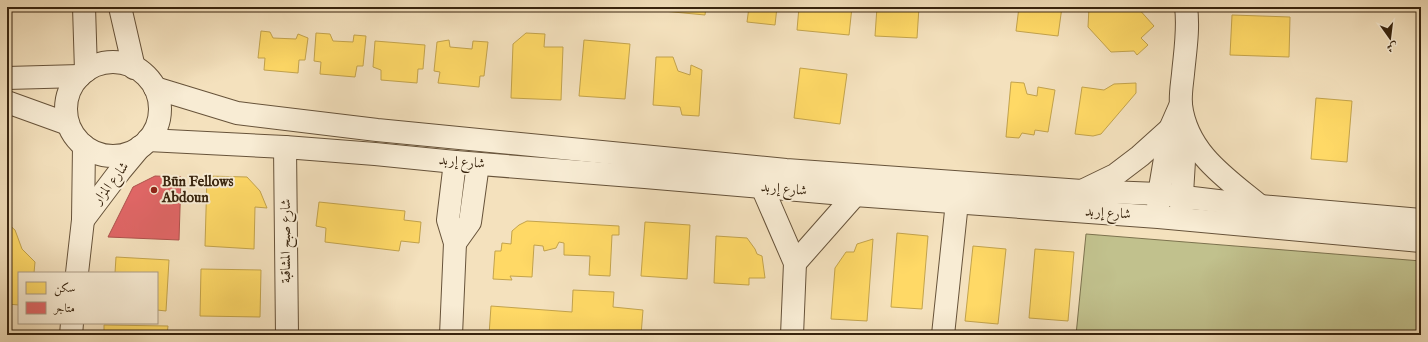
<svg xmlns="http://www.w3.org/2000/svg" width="1428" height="342" viewBox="0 0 1428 342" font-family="'IM FELL English',Amiri,serif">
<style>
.green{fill:#c1c18d;stroke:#7c724e}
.homes{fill:#ffd966;stroke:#c3a34c}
.shops{fill:#e06666;stroke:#ae524c}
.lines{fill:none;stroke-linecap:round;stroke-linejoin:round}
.minor-casing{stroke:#67533a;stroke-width:24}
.minor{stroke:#f8ecd4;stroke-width:22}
.poi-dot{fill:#8f2418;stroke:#f8ecd4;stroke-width:1.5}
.labels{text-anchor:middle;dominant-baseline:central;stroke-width:4;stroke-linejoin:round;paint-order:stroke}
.street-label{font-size:14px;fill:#38240e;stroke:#f8ecd4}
.poi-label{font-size:14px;font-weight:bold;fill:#38240e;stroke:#f8ecd4;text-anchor:start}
</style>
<rect width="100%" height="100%" fill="#f4e1bd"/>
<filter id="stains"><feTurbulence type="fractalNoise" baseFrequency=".005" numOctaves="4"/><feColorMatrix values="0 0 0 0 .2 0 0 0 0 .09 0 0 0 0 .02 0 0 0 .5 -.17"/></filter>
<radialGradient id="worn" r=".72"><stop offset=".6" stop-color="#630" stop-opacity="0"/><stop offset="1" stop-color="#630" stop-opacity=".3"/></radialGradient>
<polygon class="green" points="1086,234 1421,261 1421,335 1076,335"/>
<g class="homes">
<polygon points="664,7 706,7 705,15 663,11"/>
<polygon points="749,7 777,7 775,25 747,22"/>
<polygon points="799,7 852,7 849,35 797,30"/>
<polygon points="877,7 919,7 917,38 875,36"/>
<polygon points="1019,7 1062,7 1058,36 1016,31"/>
<polygon points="1089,7 1137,7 1154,26 1141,38 1148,45 1137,55 1134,51 1111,52 1088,27"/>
<polygon points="1232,15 1290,17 1289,57 1230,55"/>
<polygon points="261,31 270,32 273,38 296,39 298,34 308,38 305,60 299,60 298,73 264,70 265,58 258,58"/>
<polygon points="316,33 330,34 333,41 353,42 354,35 366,36 363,66 357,66 355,77 320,74 321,62 314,61"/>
<polygon points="526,33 545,34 544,47 563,47 561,100 511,98 513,44"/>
<polygon points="449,40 450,47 472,49 473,41 488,42 484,76 480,76 479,87 438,83 440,72 434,71 437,42"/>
<polygon points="584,40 630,44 625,99 579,96"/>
<polygon points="375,41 425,45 423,69 418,69 417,83 381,80 381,70 373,67"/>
<polygon points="656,57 673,57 678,71 690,75 691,65 702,70 699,116 682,115 680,107 653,105"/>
<polygon points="800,68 847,74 840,124 794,118"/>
<polygon points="1011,82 1024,83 1027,94 1037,96 1038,87 1055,90 1048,132 1035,130 1034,135 1022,133 1019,138 1006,137"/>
<polygon points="1136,83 1136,93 1101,134 1093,136 1075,134 1082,87 1104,90 1114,84"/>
<polygon points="1316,98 1352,101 1347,162 1311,159"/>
<polygon points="207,176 247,177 260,191 267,208 255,207 254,249 205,246"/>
<polygon points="319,202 405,211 404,220 421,222 419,243 401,241 399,251 325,242 326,228 316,226"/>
<polygon points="527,221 619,226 619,235 612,235 610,276 589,275 590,256 564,255 564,243 559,242 556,248 544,251 543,246 534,245 532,277 510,276 512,280 493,279 495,251 501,251 502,243 511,244 512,231 519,225"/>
<polygon points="645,222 690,225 687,279 641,276"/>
<polygon points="7,223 15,230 22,249 35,262 34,273 19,273 19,305 7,304"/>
<polygon points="897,233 928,236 922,309 891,307"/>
<polygon points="716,236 747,238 755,249 757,254 762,256 765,278 749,278 749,285 714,283"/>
<polygon points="873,239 867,321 831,319 835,268 846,252 854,252 857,244"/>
<polygon points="973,246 1006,249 998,324 965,321"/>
<polygon points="1035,249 1074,252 1068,321 1029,318"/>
<polygon points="116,257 169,260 166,311 157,310 157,273 115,273"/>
<polygon points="201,269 261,270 260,317 200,316"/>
<polygon points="573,290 614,292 613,307 643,310 641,335 599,335 538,331 538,335 489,335 491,306 572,312"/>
<polygon points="104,325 168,326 167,335 104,335"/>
<polygon points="196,333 245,334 245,335 196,335"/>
</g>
<polygon class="shops" points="155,176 181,177 179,240 108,237 133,187"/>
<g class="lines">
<g class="minor-casing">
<g id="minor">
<polyline points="84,7 86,71"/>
<polyline points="120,7 134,68"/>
<path d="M1186 7C1189 29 1185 52 1183 74 1182 84 1180 95 1181 105 1187 153 1226 178 1260 206"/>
<circle cx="113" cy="109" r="47"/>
<polyline points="7,78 80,76"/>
<polyline points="155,88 237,113 377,130 786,170 1082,191 1159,194 1260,206 1421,220"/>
<polyline points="7,102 68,124"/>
<polyline points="148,140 285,147 375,154 455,162 645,177 855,195 1158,217 1421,241"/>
<polyline points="285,147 287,335"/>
<polyline points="762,187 795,263 792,335"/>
<polyline points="1084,190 1115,175 1140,156 1170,129"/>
<polyline points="1158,208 1159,194 1170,129 1181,104"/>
<polyline points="1181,210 1186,128"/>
<polyline points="83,220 120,171 140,147"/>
<polyline points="455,243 470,222 478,164"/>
<polyline points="795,263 855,195"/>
<polyline points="77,273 83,220 84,146"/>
<polyline points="71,335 72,323"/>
<polyline points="451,335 455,243 448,220 455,162"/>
<polyline points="943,335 957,202"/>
</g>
</g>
<use href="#minor" class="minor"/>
</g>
<circle class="poi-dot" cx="154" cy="190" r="4"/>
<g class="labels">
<g class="street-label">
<text transform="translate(462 162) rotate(5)">شارع إربد</text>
<text transform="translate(111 183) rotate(-52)">شارع المزار</text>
<text transform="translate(784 189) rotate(5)">شارع إربد</text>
<text transform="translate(1108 213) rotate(4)">شارع إربد</text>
<text transform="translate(286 241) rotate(-90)">شارع صبح المشاقبة</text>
</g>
<g class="poi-label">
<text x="162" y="182">Būn Fellows<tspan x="162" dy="16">Abdoun</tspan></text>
</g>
</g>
<rect width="1428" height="342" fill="none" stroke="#f4e1bd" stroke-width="24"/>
<rect x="8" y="8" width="1412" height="326" fill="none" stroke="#38240e" stroke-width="2"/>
<rect x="12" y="12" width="1404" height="318" fill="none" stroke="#38240e"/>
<rect x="18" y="272" width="140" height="52" fill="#f8ecd4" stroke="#ab9c85"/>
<rect x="26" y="282" width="20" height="12" fill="#ffd966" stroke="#ab9c85"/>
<text x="54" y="292" font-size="12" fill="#38240e">سكن</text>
<rect x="26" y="302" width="20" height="12" fill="#e06666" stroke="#ab9c85"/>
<text x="54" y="312" font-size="12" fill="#38240e">متاجر</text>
<g transform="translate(1390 38) rotate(166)" stroke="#f8ecd4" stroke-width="3" paint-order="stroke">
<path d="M0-3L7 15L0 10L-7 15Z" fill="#38240e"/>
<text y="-6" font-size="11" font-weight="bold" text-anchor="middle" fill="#38240e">ش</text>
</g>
<rect width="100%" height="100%" filter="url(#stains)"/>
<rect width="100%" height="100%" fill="url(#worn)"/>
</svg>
